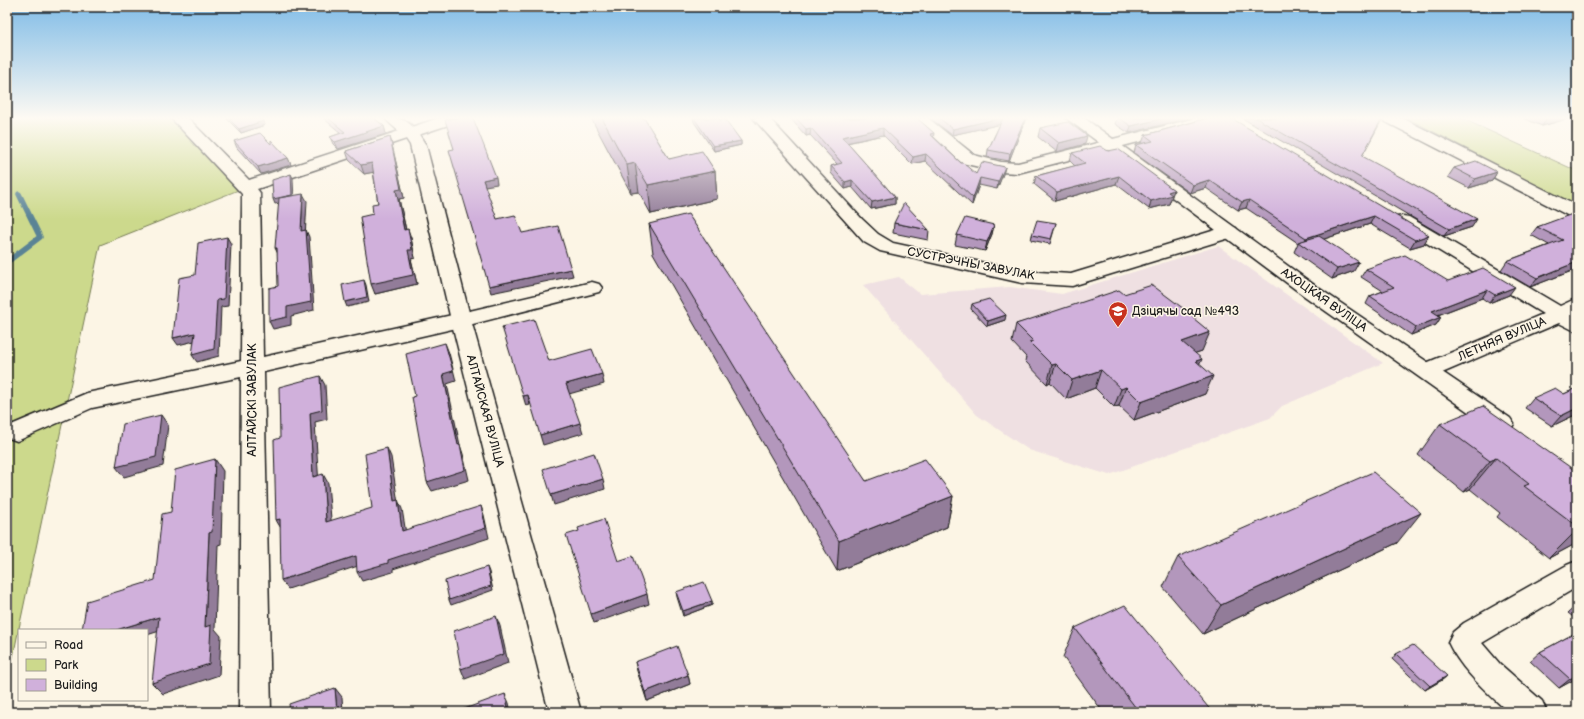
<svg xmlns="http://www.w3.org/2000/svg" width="1584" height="719" viewBox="0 0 1584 719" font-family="'Balsamiq Sans',sans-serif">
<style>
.built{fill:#efe0e2}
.green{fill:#ccd98c;stroke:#747a54}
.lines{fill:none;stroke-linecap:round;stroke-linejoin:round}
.stream{stroke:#5a8395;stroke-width:5.5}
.minor-casing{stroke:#1c1c1c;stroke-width:3}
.tertiary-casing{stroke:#1c1c1c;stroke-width:3}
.secondary-casing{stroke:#1c1c1c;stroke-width:3}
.minor{fill:#fcf5e5;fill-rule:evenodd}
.tertiary{fill:#fcf5e5;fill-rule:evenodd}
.secondary{fill:#fcf5e5;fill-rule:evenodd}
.wall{fill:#b397bc;stroke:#1c1c1c}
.shaded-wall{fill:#927b99;stroke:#1c1c1c}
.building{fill:#d0b0db;stroke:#1c1c1c}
.labels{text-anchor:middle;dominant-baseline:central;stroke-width:3;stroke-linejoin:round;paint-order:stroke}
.street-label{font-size:12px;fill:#1c1c1c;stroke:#fcf5e5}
.poi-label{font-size:12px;fill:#1c1c1c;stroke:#fcf5e5;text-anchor:start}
</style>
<rect width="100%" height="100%" fill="#fcf5e5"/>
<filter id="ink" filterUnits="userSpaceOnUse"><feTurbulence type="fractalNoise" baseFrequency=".025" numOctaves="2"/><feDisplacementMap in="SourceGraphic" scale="8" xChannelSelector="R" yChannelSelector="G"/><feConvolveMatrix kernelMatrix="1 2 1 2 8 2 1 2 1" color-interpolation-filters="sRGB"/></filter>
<g filter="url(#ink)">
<polygon class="built" points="1218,246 1383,363 1282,406 1270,418 1109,475 1029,450 977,415 863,285 899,277 920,294 1010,287 1062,294"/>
<g class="green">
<polygon points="7,118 180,118 246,187 100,245 7,685"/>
<polygon points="1407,118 1461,118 1577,171 1577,206"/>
</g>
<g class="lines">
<polyline class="stream" points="7,262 40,237 19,194"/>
<g class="minor-casing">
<g id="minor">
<polygon points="171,118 188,118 249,180 439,118 462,118 460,121 257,189 260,193 263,357 461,313 592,282 599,284 602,288 599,292 461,327 264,372 271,712 239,712 241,377 92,408 17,441 9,438 7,428 9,426 87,393 241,361 242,194"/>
<polygon points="753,118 769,118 862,219 878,234 893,243 1022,271 1071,274 1222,228 1229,226 1236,228 1238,232 1236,236 1072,286 1022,283 880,251 864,242"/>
<polygon points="911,118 928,118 974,155 1001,162 1018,163 1196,118 1222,118 1220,121 1018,173 1001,172 962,163"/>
<polygon points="1382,118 1402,118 1577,206 1577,218 1571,217 1384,121"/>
<polygon points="1403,216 1409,217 1560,306 1577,298 1576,315 1577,316 1577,332 1559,323 1435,376 1427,379 1419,376 1416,371 1419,366 1543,314 1397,225 1394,221 1397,217"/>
<path d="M1577 561V587L1482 643 1500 664 1542 701 1547 712H1508C1486 691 1461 670 1448 642L1453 632 1464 623 1567 565Z"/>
</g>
</g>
<g class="tertiary-casing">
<polygon id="tertiary" points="1066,118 1084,118 1317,287 1510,418 1514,424 1510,430 1502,433 1494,430 1303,295"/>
</g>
<g class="secondary-casing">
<path id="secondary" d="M384 118C409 117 413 125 426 145L471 320 581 712H549L451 320 410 145 404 136Z"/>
</g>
<use href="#minor" class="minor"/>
<use href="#tertiary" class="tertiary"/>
<use href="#secondary" class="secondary"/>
</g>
<g class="wall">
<polygon points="226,118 260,118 263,121 265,125 241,133"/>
<polygon points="323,118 374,118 384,126 386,134 338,149 333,144 330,137 341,133"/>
<polygon points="591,118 644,118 669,159 715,171 717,199 651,214 639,192 631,193"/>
<polygon points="693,118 720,120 741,141 741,145 714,151 694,122"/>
<polygon points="790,118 917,118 934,137 961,163 976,174 1005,167 1003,174 997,189 979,185 972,205 925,161 912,164 883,135 847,143 895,197 895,204 871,209 852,187 845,189 831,173 831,166 837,164 810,135 806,136"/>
<polygon points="930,118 1028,118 1026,118 1009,161 987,157 988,150 1000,124 952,135"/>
<polygon points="1117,118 1190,118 1129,133 1115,124"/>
<polygon points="1208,118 1424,244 1410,248 1370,224 1324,239 1354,271 1332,279 1294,252 1298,243 1246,208 1238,210 1206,188 1190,193 1134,153 1136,145 1143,143 1142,143 1145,135"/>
<polygon points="1242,118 1383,118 1362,156 1472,227 1444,236"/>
<polygon points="1523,118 1570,118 1542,126"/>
<polygon points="1040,128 1085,144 1057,152 1038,137"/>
<polygon points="390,137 392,145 404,198 399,199 406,230 411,238 415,258 411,259 417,284 375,294 373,214 378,203 373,172 364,174 349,160 346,151"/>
<polygon points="234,141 271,144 288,158 291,165 261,174 237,148"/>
<polygon points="1108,151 1174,190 1169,204 1149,209 1116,184 1055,201 1034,184 1036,176 1075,166 1070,161 1072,153"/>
<polygon points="1454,168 1497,172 1492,181 1469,188 1448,177"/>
<polygon points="1577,214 1577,269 1530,287 1501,270 1507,261 1549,245 1531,235 1537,227"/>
<polygon points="894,223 929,230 928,240 893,233"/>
<polygon points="1056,223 1050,244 1031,240 1032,235"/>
<polygon points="649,224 866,481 953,496 947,527 837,571 653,253"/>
<polygon points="994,225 992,234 985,251 955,245 957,235"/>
<polygon points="1366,269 1448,281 1509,295 1489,303 1482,298 1438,315 1441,317 1436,325 1411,335 1366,304 1370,296 1383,291 1361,277"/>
<polygon points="1124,294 1195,320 1202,351 1195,353 1199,364 1205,394 1134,420 1119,406 1114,407 1095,388 1066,399 1050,382 1047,384 1025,361 1026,357 1012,342 1016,324"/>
<polygon points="972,304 1005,320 987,326 971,309"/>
<polygon points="1577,388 1577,414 1552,426 1525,408 1533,398 1564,394"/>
<polygon points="1440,424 1577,472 1577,543 1549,558 1497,517 1500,513 1470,489 1464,492 1418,455"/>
<polygon points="1397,543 1203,634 1163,587 1178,557"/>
<polygon points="676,592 712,601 712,605 683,616 677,597"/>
<polygon points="1577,605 1577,620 1568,613"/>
<polygon points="1075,628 1212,712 1103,712 1063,657"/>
<polygon points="1577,632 1577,678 1559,688 1530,661 1540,652"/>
<polygon points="1396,654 1447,676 1442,680 1425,690 1392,659"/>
<polygon points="635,662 688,675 690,684 647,701 637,671"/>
</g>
<g class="shaded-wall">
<polygon points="1000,118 1003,118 1002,124 952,135 953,129"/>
<polygon points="1025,118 1028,118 1026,118 1009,161 1010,154"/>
<polygon points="1165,118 1190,118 1129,133 1131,126"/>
<polygon points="1547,118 1570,118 1542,126"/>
<polygon points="263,121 265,125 241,133 239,129"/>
<polygon points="384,126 386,134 338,149 335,142"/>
<polygon points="811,128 810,135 806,136 806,129"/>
<polygon points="883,128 883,135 841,144 842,137"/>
<polygon points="934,133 933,140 930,134"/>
<polygon points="1087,136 1085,144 1057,152 1059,143"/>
<polygon points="390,137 392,145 404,198 399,199 408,239 404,230 396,190"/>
<polygon points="741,141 741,145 714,151 713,146"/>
<polygon points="926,154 925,161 912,164 913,157"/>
<polygon points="288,158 291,165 261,174 258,167"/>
<polygon points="372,163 375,172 364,174 361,165"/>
<polygon points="635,163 639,192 631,193 627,165"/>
<polygon points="1005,167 1003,174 997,189 998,182"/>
<polygon points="715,171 717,199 651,214 648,185"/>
<polygon points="1497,172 1492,181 1469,188 1475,179"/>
<polygon points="291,174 293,178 294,200 275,204 273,199"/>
<polygon points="1119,176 1116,184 1055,201 1057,192"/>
<polygon points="496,177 497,184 485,186 483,180"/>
<polygon points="980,178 979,185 972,205 973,198"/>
<polygon points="852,180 852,187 845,189 845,182"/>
<polygon points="1209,180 1206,188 1190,193 1193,185"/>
<polygon points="1174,190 1169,204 1149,209 1151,201 1168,192"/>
<polygon points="303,194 307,201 305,238 301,231"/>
<polygon points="895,197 895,204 871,209 872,202"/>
<polygon points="1249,200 1246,208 1238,210 1242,202"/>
<polygon points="1374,216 1370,224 1303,246 1306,238"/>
<polygon points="1477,219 1472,227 1444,236 1449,229"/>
<polygon points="994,225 992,234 985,251 987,242"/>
<polygon points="408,229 411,238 415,258 411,259 417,284 375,294 371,284 408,250"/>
<polygon points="306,230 309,237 314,310 291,316 291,325 273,329 269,321 287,307"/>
<polygon points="1429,235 1424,244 1410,248 1415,240"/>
<polygon points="227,237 231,244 228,306 221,307 219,356 197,362 192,355 217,300"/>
<polygon points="275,248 277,248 279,256"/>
<polygon points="1359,262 1354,271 1332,279 1337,269"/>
<polygon points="1577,262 1577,269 1530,287 1537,278"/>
<polygon points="571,269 573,276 491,293 489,286"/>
<polygon points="364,280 366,285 369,302 347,307 345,302"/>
<polygon points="1515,287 1509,295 1489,303 1495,295"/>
<polygon points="1487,290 1482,298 1427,319 1432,311"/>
<polygon points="1006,315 1005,320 987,326 988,321"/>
<polygon points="1441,317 1436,325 1411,335 1416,327"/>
<polygon points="1210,332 1202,351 1175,360 1182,342"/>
<polygon points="195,333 199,340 178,345 173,338"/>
<polygon points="445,343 449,353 456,381 447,384 460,445 463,454 469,480 432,491 427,482 458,445 443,374"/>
<polygon points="1202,359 1194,377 1196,361"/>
<polygon points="1056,364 1050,382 1047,384 1052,365"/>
<polygon points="1101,370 1095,388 1066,399 1072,380"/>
<polygon points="602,374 604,384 569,394 566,384"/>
<polygon points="320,376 325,385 327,419 315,422 319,486 313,477 310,413"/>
<polygon points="1213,376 1205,394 1134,420 1141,402"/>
<polygon points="1126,387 1119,406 1114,407 1121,389"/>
<polygon points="528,395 530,405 526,406 523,396"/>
<polygon points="1577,408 1577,414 1552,426 1561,416"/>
<polygon points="161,415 168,425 163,466 124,477 116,467"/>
<polygon points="580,423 583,433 543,445 540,435"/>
<polygon points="387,448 391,457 399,510 394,501"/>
<polygon points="1496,458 1470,489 1464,492 1490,461"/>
<polygon points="215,459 223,471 221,544 218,545 215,629 221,636 219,675 163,694 152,683 205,627 209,533"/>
<polygon points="323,474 328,483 332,531 326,522"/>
<polygon points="603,479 605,489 554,505 551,495"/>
<polygon points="953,496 947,527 837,571 839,541"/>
<polygon points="398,500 402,509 407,540 402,531"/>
<polygon points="481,506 484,515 489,538 393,569 393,572 362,581 357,572 388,560"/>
<polygon points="1421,513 1397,543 1203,634 1221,605"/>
<polygon points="280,519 282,530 276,520"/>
<polygon points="1577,530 1577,543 1549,558"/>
<polygon points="356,556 361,565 288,589 281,580"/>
<polygon points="487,567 489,572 493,590 451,605 449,600"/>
<polygon points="647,594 649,604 594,623 591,614"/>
<polygon points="712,601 712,605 683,616 683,611"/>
<polygon points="496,616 500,626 508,663 465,679 461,669"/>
<polygon points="159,617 169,628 147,635 147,630 116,630"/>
<polygon points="688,675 690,684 647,701 645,692"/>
<polygon points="1577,675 1577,678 1559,688 1570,679"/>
<polygon points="1447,676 1442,680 1425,690 1430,686"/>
<polygon points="335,688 342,697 343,712 337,712"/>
<polygon points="505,694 509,703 511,712 509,712"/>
</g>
<g class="building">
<polygon points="228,118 260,118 263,121 239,129"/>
<polygon points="328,118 374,118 384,126 335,142 330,137 345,132"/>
<polygon points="453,118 473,118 496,177 483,180 497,219 515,215 522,233 558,226 571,269 489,286 449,150 454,149 445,120"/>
<polygon points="602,118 644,118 669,159 702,151 715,171 648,185 635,163 627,165"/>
<polygon points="694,118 718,118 720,120 725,119 741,141 713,146"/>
<polygon points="796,118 917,118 934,133 930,134 961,163 963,163 976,174 982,162 1005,167 998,182 980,178 973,198 926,154 913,157 883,128 842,137 895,197 872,202 852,180 845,182 831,166 842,163 811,128 806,129"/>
<polygon points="939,118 1000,118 953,129"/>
<polygon points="1003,118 1025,118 1010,154 988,150"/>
<polygon points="1119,118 1165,118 1131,126"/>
<polygon points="1208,118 1231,118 1429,235 1415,240 1374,216 1306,238 1249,200 1242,202 1209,180 1193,185 1136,145 1153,141 1145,135"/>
<polygon points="1256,118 1382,118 1362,156 1477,219 1449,229"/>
<polygon points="1068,122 1087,136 1059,143 1040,128"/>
<polygon points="260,133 271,144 271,140 288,158 258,167 234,141"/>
<polygon points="390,137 401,189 396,190 404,230 408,229 412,250 408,250 413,275 371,284 360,217 373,214 372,204 378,203 372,163 361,165 346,151"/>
<polygon points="1100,146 1108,151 1118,149 1174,190 1168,192 1172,195 1151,201 1119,176 1057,192 1036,176 1085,163 1072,153"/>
<polygon points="1476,161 1497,172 1475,179 1454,168"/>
<polygon points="291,174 292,195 273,199 272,180"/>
<polygon points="303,194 301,231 306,230 311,302 287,307 287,317 269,321 269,288 278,286 277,248 275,248 279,198"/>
<polygon points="904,203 929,230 894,223"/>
<polygon points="1575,213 1577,214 1577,262 1537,278 1507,261 1563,240 1537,227"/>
<polygon points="688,214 866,481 925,459 953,496 839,541 649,224"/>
<polygon points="965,218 994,225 987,242 957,235"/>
<polygon points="1037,220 1056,223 1051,239 1032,235"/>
<polygon points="1319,236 1359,262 1337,269 1298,242"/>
<polygon points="227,237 224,299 217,300 214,349 192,355 195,333 173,338 179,278 195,275 198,243"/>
<polygon points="1405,255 1448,281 1483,268 1515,287 1495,295 1487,290 1432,311 1441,317 1416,327 1370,296 1394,287 1366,269"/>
<polygon points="364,280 367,297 345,302 342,285"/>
<polygon points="1152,285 1196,318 1193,318 1210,332 1182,342 1202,359 1196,361 1213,376 1141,402 1126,387 1121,389 1101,370 1072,380 1056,364 1052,365 1029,342 1033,341 1016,324 1119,290 1124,294"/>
<polygon points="989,299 1006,315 988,321 972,304"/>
<polygon points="534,319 549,361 592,349 602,374 566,384 580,423 540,435 528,395 523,396 502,327"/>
<polygon points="445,343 453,371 443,374 458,445 460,444 465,470 427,482 412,397 415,396 406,354"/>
<polygon points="320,376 322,410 310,413 313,477 323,474 326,522 372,508 365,454 387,448 394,501 398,500 402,531 481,506 486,528 388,560 388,563 357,572 356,556 281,580 280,519 276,520 274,440 280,438 279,387"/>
<polygon points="1555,388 1564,394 1577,388 1577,408 1561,416 1533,398"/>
<polygon points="1483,406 1577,472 1577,526 1524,486 1529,484 1496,458 1490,461 1440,424"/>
<polygon points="161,415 156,457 116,467 123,424"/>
<polygon points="594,453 603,479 551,495 543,469"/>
<polygon points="215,459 212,532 209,533 205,627 211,625 209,664 152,683 159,617 116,630 82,630 87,601 155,580 162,514 171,512 175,470"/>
<polygon points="1373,472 1421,513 1221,605 1178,557"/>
<polygon points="604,519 618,561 633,556 647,594 591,614 566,535 579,531 578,528"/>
<polygon points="487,567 491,586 449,600 445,581"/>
<polygon points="704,582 712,601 683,611 676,592"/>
<polygon points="1125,605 1212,712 1139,712 1075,628"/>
<polygon points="496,616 504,654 461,669 454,631"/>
<polygon points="1577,632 1577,675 1570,679 1540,652"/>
<polygon points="1413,645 1447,676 1430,686 1396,654"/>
<polygon points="677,646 688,675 645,692 635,662"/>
<polygon points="335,688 337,712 290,712 289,704"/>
<polygon points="505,694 509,712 456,712"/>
</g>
</g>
<linearGradient id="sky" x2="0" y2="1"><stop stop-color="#80bce7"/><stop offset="0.54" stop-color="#fefaf3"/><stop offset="1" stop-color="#fefaf3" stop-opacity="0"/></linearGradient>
<rect width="1584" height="219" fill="url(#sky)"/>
<defs>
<g id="school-pin" transform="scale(1)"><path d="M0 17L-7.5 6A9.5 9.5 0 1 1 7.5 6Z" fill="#c8321e" stroke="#fcf5e5"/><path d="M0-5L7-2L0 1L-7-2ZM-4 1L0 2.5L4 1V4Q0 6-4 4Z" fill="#fff"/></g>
</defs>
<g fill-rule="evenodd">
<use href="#school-pin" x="1118" y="311"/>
</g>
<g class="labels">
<g class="street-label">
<text transform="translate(971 264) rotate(11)">СУСТРЭЧНЫ ЗАВУЛАК</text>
<text transform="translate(1324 300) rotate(35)">АХОЦКАЯ ВУЛІЦА</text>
<text transform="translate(1502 339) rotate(-23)">ЛЕТНЯЯ ВУЛІЦА</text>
<text transform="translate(252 400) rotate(-90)">АЛТАЙСКІ ЗАВУЛАК</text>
<text transform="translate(485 411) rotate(75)">АЛТАЙСКАЯ ВУЛІЦА</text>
</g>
<g class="poi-label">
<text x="1132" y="311">Дзіцячы сад №493</text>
</g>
</g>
<rect width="1584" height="719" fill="none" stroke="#fcf5e5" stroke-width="24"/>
<rect x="12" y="12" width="1560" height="695" fill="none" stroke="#1c1c1c" stroke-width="1.5" filter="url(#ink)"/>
<rect x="18" y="629" width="130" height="72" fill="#fcf5e5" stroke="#a29e95"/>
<rect x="26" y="642" width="20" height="6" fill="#fcf5e5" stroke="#a29e95"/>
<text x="54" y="649" font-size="12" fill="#1c1c1c">Road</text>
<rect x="26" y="659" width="20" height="12" fill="#ccd98c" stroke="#a29e95"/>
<text x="54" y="669" font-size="12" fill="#1c1c1c">Park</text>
<rect x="26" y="679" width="20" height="12" fill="#d0b0db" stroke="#a29e95"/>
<text x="54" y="689" font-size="12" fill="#1c1c1c">Building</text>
</svg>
